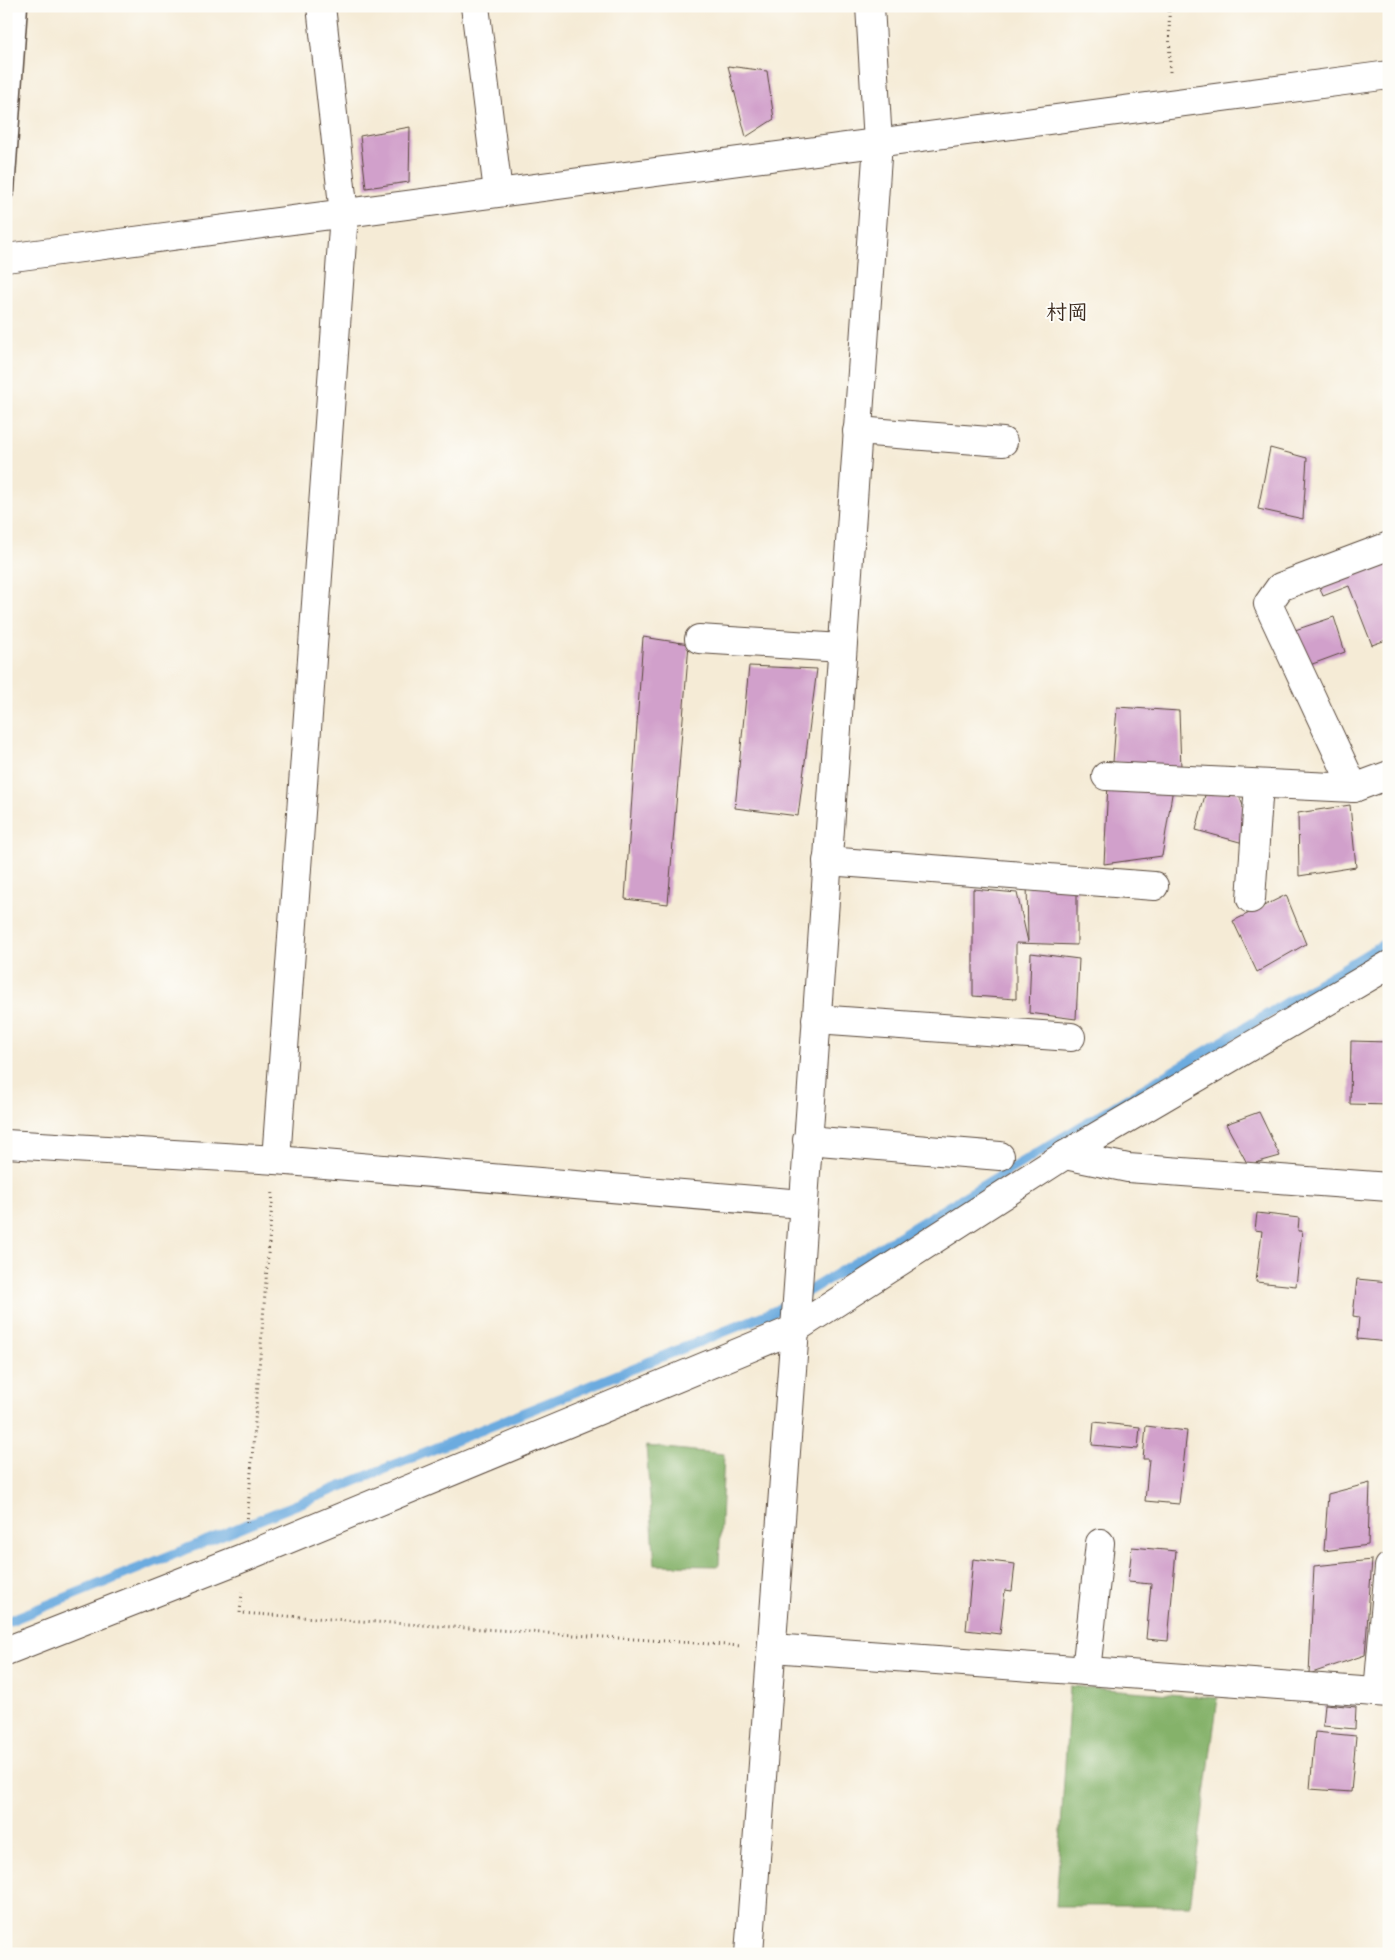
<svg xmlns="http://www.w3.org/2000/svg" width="1395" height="1960" viewBox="0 0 1395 1960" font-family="'Gochi Hand','Klee One',sans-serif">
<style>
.forest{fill:#85b26a;stroke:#606e44}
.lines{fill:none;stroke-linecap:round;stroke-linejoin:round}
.stream{stroke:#6cabdf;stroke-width:10}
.building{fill:#d1a0cb}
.lane-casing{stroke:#57473a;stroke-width:19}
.street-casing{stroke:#57473a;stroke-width:30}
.path{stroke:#57473a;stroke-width:3;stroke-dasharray:1 4;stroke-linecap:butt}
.lane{stroke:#fff;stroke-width:16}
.street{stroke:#fff;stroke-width:28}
.labels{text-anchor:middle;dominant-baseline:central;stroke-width:4;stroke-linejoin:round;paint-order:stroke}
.quarter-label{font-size:21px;font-weight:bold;fill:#3b2a1e;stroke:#fdfcf7}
</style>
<rect width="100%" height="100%" fill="#fdfcf7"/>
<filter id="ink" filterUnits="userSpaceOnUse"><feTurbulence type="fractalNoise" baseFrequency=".02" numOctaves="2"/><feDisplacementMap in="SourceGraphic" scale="10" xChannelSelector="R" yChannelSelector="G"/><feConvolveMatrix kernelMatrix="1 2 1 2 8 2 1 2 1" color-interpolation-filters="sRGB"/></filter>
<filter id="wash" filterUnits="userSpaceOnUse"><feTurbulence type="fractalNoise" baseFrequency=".0096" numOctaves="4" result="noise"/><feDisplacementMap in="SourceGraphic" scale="20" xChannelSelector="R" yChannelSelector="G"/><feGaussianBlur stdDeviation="1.12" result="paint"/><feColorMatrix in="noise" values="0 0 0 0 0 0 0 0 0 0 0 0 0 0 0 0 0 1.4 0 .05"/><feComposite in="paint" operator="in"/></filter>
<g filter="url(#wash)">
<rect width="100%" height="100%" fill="#f5ebd6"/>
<g class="forest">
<polygon points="646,1446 724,1454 719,1566 655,1565"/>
<polygon points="1070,1686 1218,1698 1190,1906 1056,1906"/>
</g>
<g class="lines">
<polyline class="stream" points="6,1622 775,1311 1389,941"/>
</g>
<g id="blocks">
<g class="building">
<polygon points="728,66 767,71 774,119 746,137"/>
<polygon points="410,127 409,182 366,188 360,136"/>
<polygon points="1270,448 1307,458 1303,519 1258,509"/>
<polygon points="1385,554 1389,563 1389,639 1372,645 1349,586 1323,596 1317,580"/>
<polygon points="1334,617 1345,652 1307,666 1295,630"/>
<polygon points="643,637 689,644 668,904 625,899"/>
<polygon points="749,666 817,669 798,816 735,808"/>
<polygon points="1117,707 1179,711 1181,768 1113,762"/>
<polygon points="1108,783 1173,788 1162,856 1104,864"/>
<polygon points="1237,791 1251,825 1247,844 1196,830 1205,795"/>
<polygon points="1350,805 1356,867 1299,876 1298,813"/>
<polygon points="1027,880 1077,887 1077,945 1016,943 1016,999 973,996 973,889 1017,893 1028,942"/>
<polygon points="1286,895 1306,944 1257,972 1233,921"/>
<polygon points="1031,953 1079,959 1076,1019 1029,1013"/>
<polygon points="1351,1041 1389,1042 1389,1105 1350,1104"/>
<polygon points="1259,1112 1280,1156 1248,1165 1226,1124"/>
<polygon points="1257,1213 1299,1218 1298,1231 1302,1231 1296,1286 1256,1282 1262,1231 1255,1230"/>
<polygon points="1357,1279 1389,1282 1389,1342 1357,1339 1359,1317 1353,1316"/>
<polygon points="1094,1422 1140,1427 1138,1449 1092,1445"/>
<polygon points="1146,1426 1187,1431 1179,1504 1145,1501 1149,1459 1143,1459"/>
<polygon points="1370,1483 1368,1545 1324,1551 1328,1494"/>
<polygon points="1132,1547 1176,1551 1168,1641 1146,1639 1151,1584 1128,1582"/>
<polygon points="973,1559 1015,1564 1012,1591 1005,1590 1000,1634 966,1630"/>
<polygon points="1372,1560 1365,1655 1309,1674 1314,1566"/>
<polygon points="1325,1704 1356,1707 1355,1729 1323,1726"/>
<polygon points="1315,1732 1356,1736 1351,1792 1310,1789"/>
<polygon points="1387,1756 1389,1756 1389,1777 1386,1777"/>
</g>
</g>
</g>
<g filter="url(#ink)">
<use href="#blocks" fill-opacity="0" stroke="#57473a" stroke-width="1"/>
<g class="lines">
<g class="lane-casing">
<polyline id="lane" points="6,191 19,6"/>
</g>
<g class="street-casing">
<g id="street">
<polyline points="475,6 498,192"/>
<polyline points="6,258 1389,75"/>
<polyline points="857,431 1003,442"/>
<polyline points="699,639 842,648"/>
<polyline points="1106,776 1354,788 1389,775"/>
<polyline points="1354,788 1268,604 1280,587 1389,546"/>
<polyline points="827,861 1154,886"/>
<polyline points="1251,899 1259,784"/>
<polyline points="816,1019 1071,1037"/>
<polyline points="807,1140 1000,1156"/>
<polyline points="6,1144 276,1160 802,1204"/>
<polyline points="1065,1155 1128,1168 1389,1187"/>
<polyline points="276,1160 344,214 321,6"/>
<polyline points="772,1648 1389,1693"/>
<polyline points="6,1651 245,1557 795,1329 1065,1155 1389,965"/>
<polyline points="1086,1671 1100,1543"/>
<polyline points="1378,1692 1389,1567"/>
<polyline points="749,1954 795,1329 878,143 870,6"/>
</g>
</g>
<g class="path">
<polyline points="1169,6 1170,73"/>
<polyline points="247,1523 273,1191"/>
<polyline points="242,1592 240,1613 741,1646"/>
</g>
<use href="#lane" class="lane"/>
<use href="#street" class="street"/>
</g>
</g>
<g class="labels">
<g class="quarter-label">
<text x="1067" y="315">村岡</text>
</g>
</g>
<rect width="1395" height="1960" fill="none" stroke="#fdfcf7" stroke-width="25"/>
</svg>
